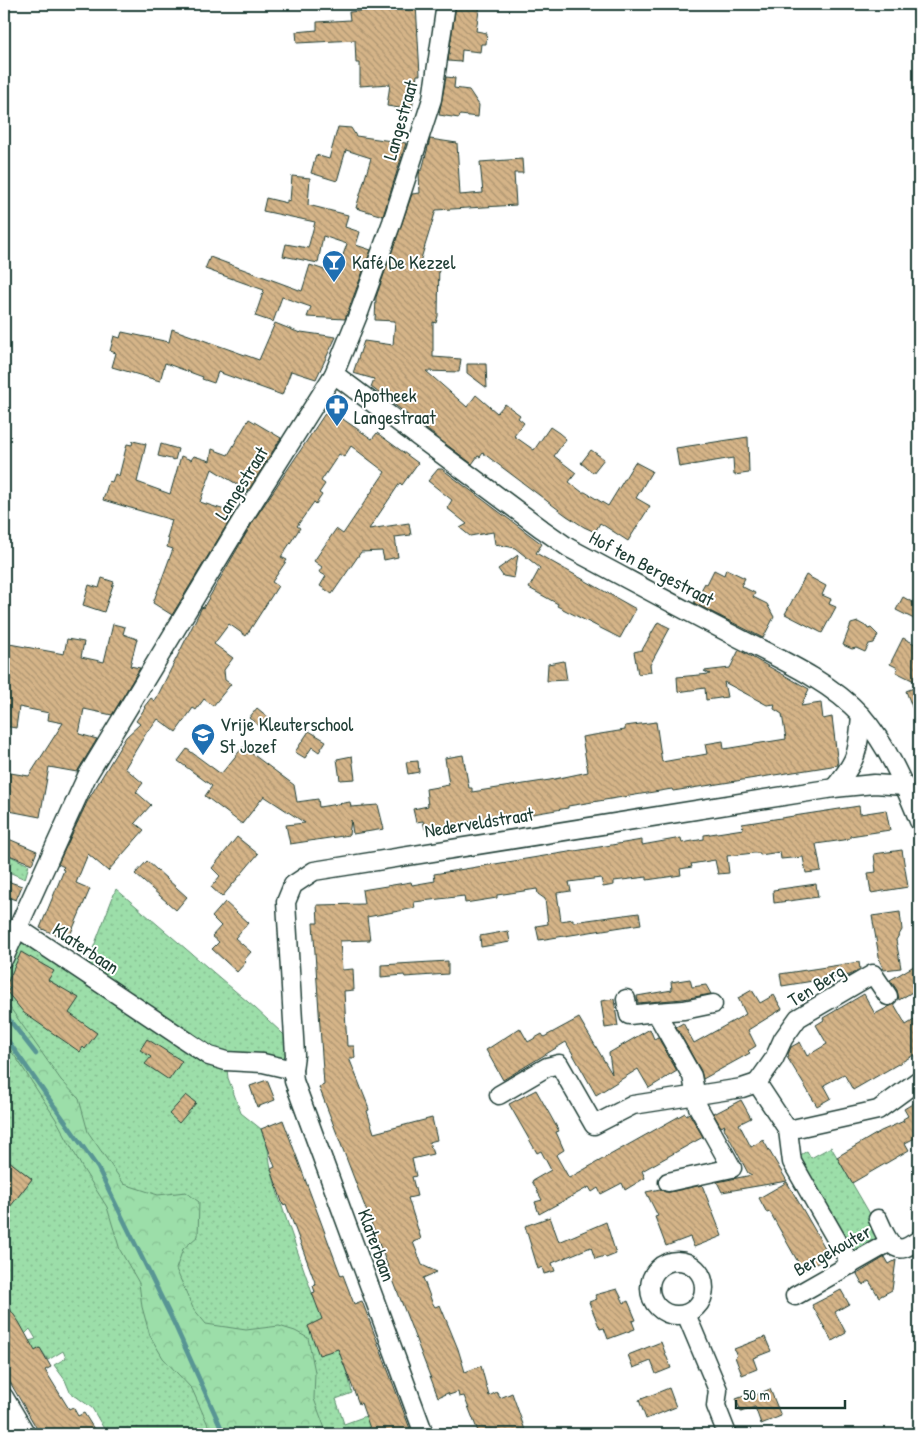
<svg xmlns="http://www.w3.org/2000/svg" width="923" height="1438" viewBox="0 0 923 1438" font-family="'Patrick Hand',sans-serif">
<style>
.grass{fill:url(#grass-dots);stroke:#5e8e6e}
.forest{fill:url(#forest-crowns);stroke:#5e8e6e}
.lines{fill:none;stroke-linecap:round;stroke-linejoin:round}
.stream{stroke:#589594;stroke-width:4.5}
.building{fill:url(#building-back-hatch);stroke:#1f3d34}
.minor-casing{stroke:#1f3d34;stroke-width:21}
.minor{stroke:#fff;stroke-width:18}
.labels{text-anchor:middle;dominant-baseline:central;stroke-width:4;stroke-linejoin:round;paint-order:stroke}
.street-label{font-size:19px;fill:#1f3d34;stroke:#fff}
.poi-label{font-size:19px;fill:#1f3d34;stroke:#fff;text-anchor:start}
</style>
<defs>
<pattern id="grass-dots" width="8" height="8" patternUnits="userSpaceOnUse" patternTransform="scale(1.25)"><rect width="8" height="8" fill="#9cdea9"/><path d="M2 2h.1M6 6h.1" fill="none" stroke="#86bf92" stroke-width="1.8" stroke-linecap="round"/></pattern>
<pattern id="forest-crowns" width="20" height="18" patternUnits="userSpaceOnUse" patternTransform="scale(1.25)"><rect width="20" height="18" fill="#9cdea9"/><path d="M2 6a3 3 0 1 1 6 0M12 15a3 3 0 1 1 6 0" fill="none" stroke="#86bf92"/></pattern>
<pattern id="building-back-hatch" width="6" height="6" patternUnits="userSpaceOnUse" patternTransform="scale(1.25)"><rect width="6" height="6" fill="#d5b488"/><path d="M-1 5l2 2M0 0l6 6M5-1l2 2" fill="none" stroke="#ac9470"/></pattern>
</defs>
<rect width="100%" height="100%" fill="#fff"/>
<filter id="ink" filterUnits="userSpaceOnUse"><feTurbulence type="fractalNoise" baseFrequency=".02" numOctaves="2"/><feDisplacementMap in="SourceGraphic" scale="10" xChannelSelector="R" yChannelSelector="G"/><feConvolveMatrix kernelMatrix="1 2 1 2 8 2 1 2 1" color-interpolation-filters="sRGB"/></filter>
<g filter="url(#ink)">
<g class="grass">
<polygon points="4,853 29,865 25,879 4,870"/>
<polygon points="116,889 255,1008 294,1044 293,1070 226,1061 228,1078 241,1113 261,1129 268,1149 271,1169 279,1198 312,1293 331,1328 349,1379 352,1393 336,1399 344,1424 366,1416 375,1427 378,1434 107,1434 92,1408 70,1392 65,1380 54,1365 66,1358 63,1351 48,1360 40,1348 27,1355 29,1341 36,1339 30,1329 25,1334 12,1313 8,1297 4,1299 4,1186 18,1197 32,1179 4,1157 4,960 18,928 84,972"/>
<polygon points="831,1147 884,1238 854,1256 799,1156 807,1151 811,1158"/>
</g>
<polygon class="forest" points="6,1002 61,1080 79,1099 88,1132 124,1184 158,1195 186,1192 199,1202 198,1236 183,1249 176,1269 193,1308 206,1324 246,1330 279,1326 295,1331 308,1338 315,1372 314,1399 327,1434 212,1434 192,1389 163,1358 150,1336 142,1307 139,1283 120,1250 107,1207 83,1169 57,1121 19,1062 4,1041 4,1007"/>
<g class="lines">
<g class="stream">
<polyline points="4,1013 36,1054"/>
<polyline points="4,1035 98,1168 174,1323 224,1434"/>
</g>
</g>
<g class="building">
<polygon points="369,4 416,4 420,75 417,75 412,110 387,106 390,84 360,86 360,63 356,63 355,40 297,43 296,32 317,30 317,22 350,20 349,12 370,10"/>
<polygon points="456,4 480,4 476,31 487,33 486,44 481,44 480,52 462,50 461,62 448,61"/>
<polygon points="446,77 455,78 454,88 469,90 479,105 478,117 460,115 459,118 439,115"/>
<polygon points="338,127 351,128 356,136 406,143 383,216 356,208 371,158 346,150 337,181 311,173 316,155 329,159"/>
<polygon points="430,139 457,143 460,195 483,193 480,162 522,159 523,173 514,173 516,205 436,210 420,262 439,261 438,316 436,323 433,322 433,357 461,359 459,372 426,371 467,407 476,395 497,413 505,404 520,415 518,418 524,423 514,436 534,450 550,427 559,433 566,439 554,456 576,473 569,482 582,492 585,492 608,506 635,462 652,471 636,498 650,506 628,541 600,523 595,532 584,527 567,516 483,453 480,457 478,456 472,464 371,387 374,379 353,373 364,341 393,345 395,321 375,320 376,297 412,194 420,193 419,175 420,170 422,170"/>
<polygon points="292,176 310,178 308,205 348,215 345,227 360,232 356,245 371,250 345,319 307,317 311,307 282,297 273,322 255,316 264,290 205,269 210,257 302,291 310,265 336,274 347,244 323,236 318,263 283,256 286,244 308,248 315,222 263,211 266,198 287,203 287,200 290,201"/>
<polygon points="275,323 300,333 301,332 336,337 316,379 291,371 282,395 218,372 214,383 202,379 203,377 165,363 160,381 112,367 116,353 110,351 114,336 120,338 122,332 169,342 172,329 259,360"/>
<polygon points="467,364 486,364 487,388 467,373"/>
<polygon points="328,409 372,439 377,433 418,463 402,485 400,483 369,529 409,523 411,535 395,537 398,557 384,560 382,551 361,552 332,594 320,586 326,576 319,572 322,567 314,561 336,529 343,534 385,472 351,446 344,457 339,454 321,481 325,484 319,493 322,495 316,504 314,502 297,526 300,528 281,557 287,560 272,582 278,586 246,636 229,624 214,644 233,658 224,670 225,680 231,684 213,706 204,699 196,710 193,708 176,732 158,719 149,731 148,730 125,768 143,783 136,792 151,805 135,823 144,830 108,871 88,854 76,883 90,889 68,940 40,928 64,870 62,869 64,867 58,864 88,800 126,737 140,724 136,721 145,708 144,707 151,698 155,701 202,607 203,608 254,520"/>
<polygon points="249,419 281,438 248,491 212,469 200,502 234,513 172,615 153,603 173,549 167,547 169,539 167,538 172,520 103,500 109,481 112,482 115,474 119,476 127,444 132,445 133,441 146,444 137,482 170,494 181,456 191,460 194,456 210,461 212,449 228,455"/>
<polygon points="748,437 749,473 734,475 733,458 679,467 676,448"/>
<polygon points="161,444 178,449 175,460 158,456"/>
<polygon points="591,450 604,459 593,473 581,463"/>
<polygon points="438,469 442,469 542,544 536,553 636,609 620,638 557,606 558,604 529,588 540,568 515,548 495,544 493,532 470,536 460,528 467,524 447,508 452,500 428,481"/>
<polygon points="518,555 514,578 503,576 498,569"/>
<polygon points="726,569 745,578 741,586 755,593 753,597 767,604 774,617 763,638 694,603 705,583 707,584 714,570 724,575"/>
<polygon points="806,575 826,586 822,595 831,599 829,604 836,607 822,633 785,614"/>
<polygon points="102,578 114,582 104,612 83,605 89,585 99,588"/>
<polygon points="903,597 919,606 919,614 916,620 896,610"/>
<polygon points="658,622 670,628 650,665 651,672 638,674 634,652 642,650"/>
<polygon points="858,622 867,627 868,629 871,628 878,635 874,643 869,644 865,652 856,648 852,649 843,645 851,624"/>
<polygon points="113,624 125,627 123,634 137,639 130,666 140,668 112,715 84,709 79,734 97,739 77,772 49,767 40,817 4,810 4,772 29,776 63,723 48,720 49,713 19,707 16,728 4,726 4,643 64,654 67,639 84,642 81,657 104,662"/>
<polygon points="903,638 919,646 919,671 914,681 896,672 898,668 890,664"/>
<polygon points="739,650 809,689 801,706 821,703 823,719 832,717 838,765 673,791 672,789 568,806 568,808 503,819 502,817 425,829 423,821 416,822 413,809 428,806 426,789 449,785 445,758 463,755 469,788 472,788 472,792 550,780 588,772 582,737 625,730 625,726 656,722 662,762 707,754 705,744 723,741 724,749 786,739 782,714 774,709 775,704 767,705 724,682 727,697 706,700 705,688 678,692 677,677 710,674 704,671 730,668"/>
<polygon points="564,661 567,680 547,681 548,664"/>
<polygon points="919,686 919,723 918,723 906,691"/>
<polygon points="257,708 268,717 260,727 249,718"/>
<polygon points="309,731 326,741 319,752 312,747 305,758 295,752"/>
<polygon points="243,747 294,785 297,802 318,799 319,807 350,802 351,807 378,805 384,829 353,834 351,820 349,835 290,844 286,825 305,823 264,796 242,824 205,796 212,786 178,761 187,749 221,774"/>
<polygon points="352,756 355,779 340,780 337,759"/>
<polygon points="418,761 419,772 408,774 406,762"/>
<polygon points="859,806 860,814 886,810 890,830 850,836 850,838 844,840 816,844 821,871 806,873 803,857 781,859 780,852 760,855 760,853 754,853 727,856 729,873 718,874 715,860 691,864 692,867 680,869 681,875 647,880 647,877 614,881 614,885 603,887 601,878 569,882 571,891 557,893 561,921 573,919 573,922 639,913 641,924 539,940 536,926 548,924 545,899 538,894 537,889 497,895 497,898 465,903 464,896 414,902 415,908 367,917 370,940 340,941 342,970 353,969 354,990 344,991 347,1046 354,1046 355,1058 349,1058 367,1103 369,1110 367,1111 374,1133 432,1118 437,1140 429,1142 433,1154 412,1159 416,1176 412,1177 417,1196 408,1198 421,1239 413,1242 422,1265 437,1272 423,1278 432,1302 435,1307 440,1305 458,1349 465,1372 481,1366 489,1396 497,1392 500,1398 512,1393 525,1430 515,1434 479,1434 464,1396 459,1397 458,1392 449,1395 448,1393 438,1397 319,1087 324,1085 313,923 318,923 317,905 364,904 362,890 411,882 412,885 435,881 434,874 642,840 642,845 681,838 682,843 704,839 704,835 743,829 742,824"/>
<polygon points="4,837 37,851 32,864 4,853"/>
<polygon points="237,837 258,854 222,897 211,887 220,876 212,868"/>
<polygon points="902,850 908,887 871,893 868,873 876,872 874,854"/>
<polygon points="147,861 187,897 176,910 135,874"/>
<polygon points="4,880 22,886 16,900 4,896"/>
<polygon points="816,884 818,897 774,903 773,890"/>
<polygon points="225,902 248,923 235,938 251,952 244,960 246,962 237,972 212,949 219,942 212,936 221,926 212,917"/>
<polygon points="900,912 902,930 896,940 901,968 884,970 880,962 872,916"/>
<polygon points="508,931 510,942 481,947 480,936"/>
<polygon points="21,952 54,971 48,980 79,998 69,1013 97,1033 85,1049 83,1047 80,1052 24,1013 7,992 10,988 6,986"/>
<polygon points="448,961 448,974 405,977 404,975 381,977 381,965"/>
<polygon points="859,962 860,969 850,975 782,986 780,974"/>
<polygon points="919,963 919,988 899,1000 897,990 890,980"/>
<polygon points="690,979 692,987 706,985 711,994 683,999 638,1003 637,996 672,990 671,982"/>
<polygon points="752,990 760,1003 774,995 782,1009 748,1030 756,1046 748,1051 750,1053 703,1079 701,1071 676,1027 683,1023 694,1043 746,1014 738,998"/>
<polygon points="864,994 875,1014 894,1004 906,1025 919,1017 919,1052 853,1090 844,1074 824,1085 831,1098 817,1106 787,1057 789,1056 788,1054 791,1047 800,1042 807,1056 827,1044 816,1025 824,1020 823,1018"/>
<polygon points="614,999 618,1026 605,1028 601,1001"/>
<polygon points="579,1018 612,1074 609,1053 650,1029 654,1039 658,1037 677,1071 649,1088 638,1069 596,1095 566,1042 503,1080 486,1050 520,1028 528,1042 542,1034 544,1037"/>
<polygon points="147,1039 182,1061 169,1080 145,1064 151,1057 140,1050"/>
<polygon points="267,1080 275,1100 257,1107 250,1086"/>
<polygon points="536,1090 559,1131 556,1132 564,1150 556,1155 569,1178 685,1113 686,1115 689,1113 703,1137 642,1171 645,1178 625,1190 622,1183 601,1194 598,1188 592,1192 589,1187 539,1214 535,1202 542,1200 532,1181 551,1170 541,1151 537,1153 509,1104"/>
<polygon points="186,1095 196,1103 179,1123 169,1114"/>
<polygon points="741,1100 751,1118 739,1124 751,1147 763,1140 787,1181 722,1192 717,1182 752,1175 748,1173 724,1128 725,1125 721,1127 713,1113 715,1112 716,1113"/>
<polygon points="919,1100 919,1136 905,1143 909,1150 852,1183 837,1157 881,1131 904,1121 903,1119 908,1116 904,1109"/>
<polygon points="283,1120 341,1276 343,1275 354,1304 362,1301 412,1434 372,1434 361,1403 359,1404 338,1349 319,1355 308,1326 322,1319 312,1293 315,1292 313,1286 316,1285 286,1204 283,1205 271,1169 275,1167 261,1129"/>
<polygon points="4,1157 32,1179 10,1207 8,1205 4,1208"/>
<polygon points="787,1182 825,1248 822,1249 827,1258 803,1271 770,1212 767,1213 759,1198"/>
<polygon points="702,1185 722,1236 694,1247 690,1237 666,1246 655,1217 658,1216 646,1192 660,1189 665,1192 670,1192"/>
<polygon points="550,1217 559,1242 606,1222 616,1254 606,1258 605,1256 595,1259 591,1247 552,1263 555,1271 544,1274 542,1267 538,1269 525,1226"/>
<polygon points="885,1257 889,1264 896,1260 892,1290 879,1297 869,1281 863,1285 857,1274"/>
<polygon points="617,1289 624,1303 628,1301 636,1320 632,1321 635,1329 608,1339 604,1328 600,1329 589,1302 597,1299 595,1295"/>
<polygon points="841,1290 849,1304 835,1312 846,1333 832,1341 812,1305"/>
<polygon points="4,1301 19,1322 35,1351 40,1348 51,1367 45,1370 69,1409 73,1407 78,1416 84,1413 97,1434 62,1434 59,1429 50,1434 40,1434 4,1372"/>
<polygon points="765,1337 771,1351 753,1358 757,1369 742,1375 735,1357 737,1356 734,1349"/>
<polygon points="661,1342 671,1368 656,1374 651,1361 633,1368 628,1355"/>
<polygon points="669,1388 676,1407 646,1419 639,1400"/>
<polygon points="770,1389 781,1416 761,1424 755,1407 741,1412 736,1399 755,1392 756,1395"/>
</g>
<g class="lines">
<g class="minor-casing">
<g id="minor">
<path d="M334 374 542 529 569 548C624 577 678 607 733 635 775 657 829 680 861 715 888 746 904 784 919 821"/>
<path d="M834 788C858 759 858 752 861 715"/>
<polyline points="18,928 209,1056 226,1061 263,1063 293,1070"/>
<polyline points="4,958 87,776 245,515 334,374 360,310 392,222 432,99 446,4"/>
<polyline points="626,999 629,1015 656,1012 692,1076 698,1107 732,1168 668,1182"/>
<polyline points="656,1012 684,1010 713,1004"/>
<polyline points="757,1083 774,1059 783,1039 798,1018 873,974 888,996"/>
<polyline points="499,1095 547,1067 559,1064 594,1125 633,1105 742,1088 757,1083 788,1130 792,1162 851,1265"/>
<polyline points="788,1130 878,1110 919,1080"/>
<path d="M878 1219C883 1229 890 1252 904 1248 909 1247 915 1242 919 1240"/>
<circle cx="677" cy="1288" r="27"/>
<polyline points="795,1296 890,1242"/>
<polyline points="686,1314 718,1390 716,1406 727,1434"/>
<polyline points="4,1397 26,1434"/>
<polyline points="424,1434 294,1081 293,1070 295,1055 286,902 293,885 314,871 834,788 874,784 905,786"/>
</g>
</g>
<use href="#minor" class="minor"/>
</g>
</g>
<defs>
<g id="bar-pin" transform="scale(1.25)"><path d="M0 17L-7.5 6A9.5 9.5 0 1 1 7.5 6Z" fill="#1f6fb2" stroke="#fff"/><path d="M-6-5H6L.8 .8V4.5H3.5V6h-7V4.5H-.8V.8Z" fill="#fff"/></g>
<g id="pharmacy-pin" transform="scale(1.25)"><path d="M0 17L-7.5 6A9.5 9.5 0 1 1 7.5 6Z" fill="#1f6fb2" stroke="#fff"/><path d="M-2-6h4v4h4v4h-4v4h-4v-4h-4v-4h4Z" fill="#fff"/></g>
<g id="school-pin" transform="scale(1.25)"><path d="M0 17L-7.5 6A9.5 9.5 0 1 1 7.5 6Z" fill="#1f6fb2" stroke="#fff"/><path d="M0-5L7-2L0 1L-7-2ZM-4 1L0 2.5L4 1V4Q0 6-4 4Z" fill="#fff"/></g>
</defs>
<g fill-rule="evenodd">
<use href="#bar-pin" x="334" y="262"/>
<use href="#pharmacy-pin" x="337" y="406"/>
<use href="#school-pin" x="203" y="735"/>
</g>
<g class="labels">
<g class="street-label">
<text transform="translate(400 120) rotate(-74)">Langestraat</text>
<text transform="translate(241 483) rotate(-58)">Langestraat</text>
<text transform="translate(652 568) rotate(28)">Hof ten Bergestraat</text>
<text transform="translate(479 822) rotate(-9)">Nederveldstraat</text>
<text transform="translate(86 948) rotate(34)">Klaterbaan</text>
<text transform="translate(816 985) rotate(-32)">Ten Berg</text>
<text transform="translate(377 1245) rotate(70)">Klaterbaan</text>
<text transform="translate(832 1250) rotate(-29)">Bergekouter</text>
</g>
<g class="poi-label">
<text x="352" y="262">Kafé De Kezzel</text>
<text x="354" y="395">Apotheek<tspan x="354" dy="22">Langestraat</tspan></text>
<text x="220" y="724">Vrije Kleuterschool<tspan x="220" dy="22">St Jozef</tspan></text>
</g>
</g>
<rect width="923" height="1438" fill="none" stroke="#fff" stroke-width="20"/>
<rect x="10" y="10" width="903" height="1418" fill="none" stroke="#1f3d34" stroke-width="2" filter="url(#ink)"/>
<path d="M736 1400v8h109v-8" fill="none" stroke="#1f3d34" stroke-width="2.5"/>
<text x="743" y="1400" font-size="15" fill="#1f3d34" stroke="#ffffff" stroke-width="4" paint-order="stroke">50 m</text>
</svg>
